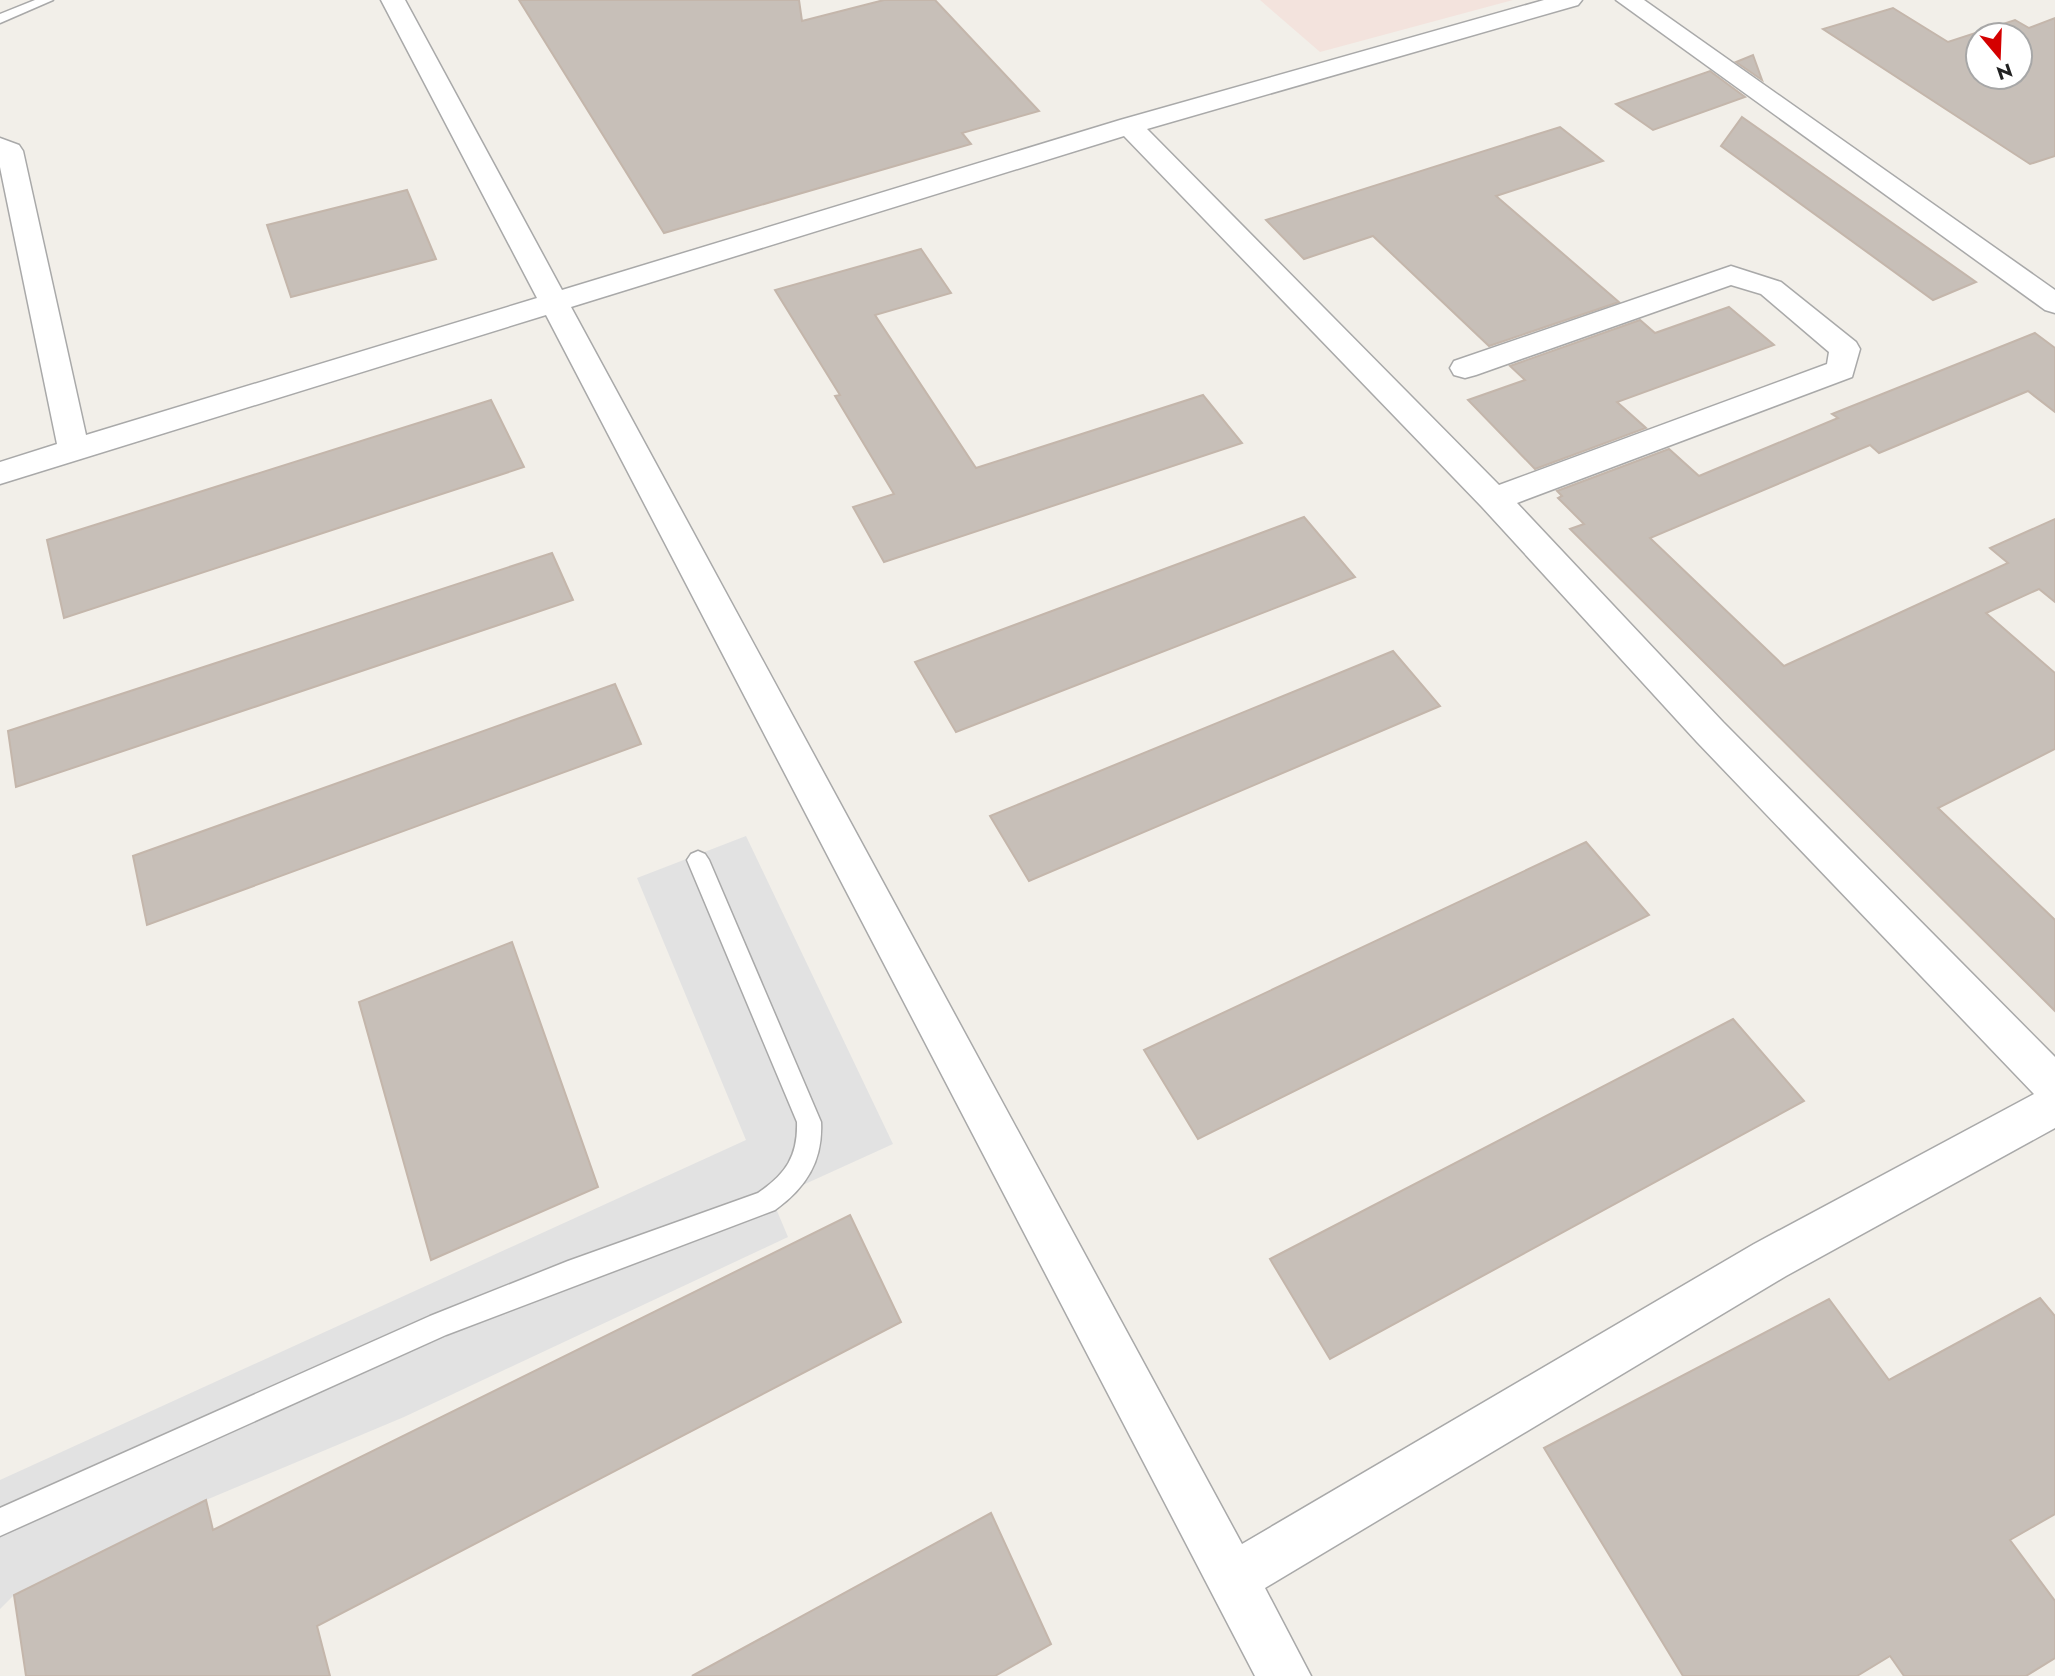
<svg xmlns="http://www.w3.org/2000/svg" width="2055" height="1676" viewBox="0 0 2055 1676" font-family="Jost,sans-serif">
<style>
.military{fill:#f3e3dd}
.parking{fill:#e2e2e2}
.building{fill:#c7bfb8;stroke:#c4b6ab;stroke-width:2;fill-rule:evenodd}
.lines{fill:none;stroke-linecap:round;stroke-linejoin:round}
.lane-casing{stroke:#a9a9a9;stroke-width:3}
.street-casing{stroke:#a9a9a9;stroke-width:3}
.lane{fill:#fff;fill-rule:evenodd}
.street{fill:#fff;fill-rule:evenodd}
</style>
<rect width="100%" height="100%" fill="#f2efe9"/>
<polygon class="military" points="1260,0 1513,0 1320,52"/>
<polygon class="parking" points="746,836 893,1144 772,1199 788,1237 404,1417 206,1500 14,1595 0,1609 0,1480 746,1140 637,878"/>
<g class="building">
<polygon points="519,0 799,0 802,21 884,0 935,0 1039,111 962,133 971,144 664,233"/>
<path d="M1893 8 1948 42 2015 20 2029 28 2055 18V156L2030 164 1823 29ZM1978 35H2020V77H1978Z"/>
<polygon points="1753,55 1762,80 1736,62"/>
<polygon points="1710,71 1745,97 1653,130 1616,104"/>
<polygon points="1742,117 1976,282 1933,300 1721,146"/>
<polygon points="1560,127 1603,161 1496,196 1619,302 1489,346 1373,236 1304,259 1266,220"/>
<polygon points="407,190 436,259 291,297 267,225"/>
<polygon points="921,249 951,293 875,315 976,468 1203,395 1242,443 884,562 853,507 894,494 835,396 840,395 775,290"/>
<polygon points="1729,307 1774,345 1617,402 1646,428 1535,469 1468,400 1525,380 1510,366 1640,320 1655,333"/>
<polygon points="2035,333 2055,348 2055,412 2028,391 1879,453 1870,445 1650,538 1784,666 2008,563 1990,548 2055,519 2055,602 2039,589 1986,613 2055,673 2055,749 1938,808 2055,920 2055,1011 1570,529 1584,524 1558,498 1562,496 1557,491 1669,449 1699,476 1838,418 1832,414"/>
<polygon points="491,400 524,467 64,618 47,540"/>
<polygon points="1304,517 1355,577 956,732 915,662"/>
<polygon points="552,553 573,600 16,787 8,731"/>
<polygon points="1393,651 1440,706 1029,881 990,816"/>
<polygon points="615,684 641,744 147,925 133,856"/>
<polygon points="1586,842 1649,915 1198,1139 1144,1050"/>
<polygon points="512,942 598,1187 431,1260 359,1002"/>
<polygon points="1733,1019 1804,1101 1330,1359 1270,1259"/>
<polygon points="850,1215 901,1322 317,1626 330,1676 26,1676 14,1595 206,1500 213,1530"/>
<polygon points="2040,1298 2055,1316 2055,1514 2010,1540 2055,1601 2055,1658 2026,1676 1904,1676 1890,1656 1857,1676 1683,1676 1544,1448 1829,1299 1889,1380"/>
<polygon points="991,1513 1051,1644 995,1676 692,1676"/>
</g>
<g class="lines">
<g class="lane-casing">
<g id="lane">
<polygon points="35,0 53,0 0,23 0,14"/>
<path d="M698 851 705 854 709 860 821 1122C823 1161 806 1188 775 1210L446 1335 0 1536V1508L430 1316 568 1261 758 1193C786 1174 798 1156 797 1122L687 860 691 854Z"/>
</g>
</g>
<g class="street-casing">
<g id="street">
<path d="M381 0H405L562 290 1120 120 1544 0H1582L1578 5 1147 129 1499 485 1827 364 1829 352 1761 294 1731 285 1476 375 1465 378 1454 375 1450 368 1454 361 1731 266 1781 282 1856 342 1860 349 1852 377 1517 503 1723 722 2055 1057V1128L1786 1276 1265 1588 1311 1676H1255L546 315 0 484V462L57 444 0 167V138L19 145 23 151 86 435 537 298ZM1124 136 1482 507 1697 742 2034 1094 1754 1244 1242 1544 571 307Z"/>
<polygon points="1616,0 1644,0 2055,290 2055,313 2045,310"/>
</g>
</g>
<use href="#lane" class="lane"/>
<use href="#street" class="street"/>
</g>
<g transform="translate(1999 56) rotate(161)"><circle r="33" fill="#ffffff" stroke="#a7a7a7" stroke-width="2"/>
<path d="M0-5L12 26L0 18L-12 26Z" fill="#d40000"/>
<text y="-10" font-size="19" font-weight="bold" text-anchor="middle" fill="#222222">N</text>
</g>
</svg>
